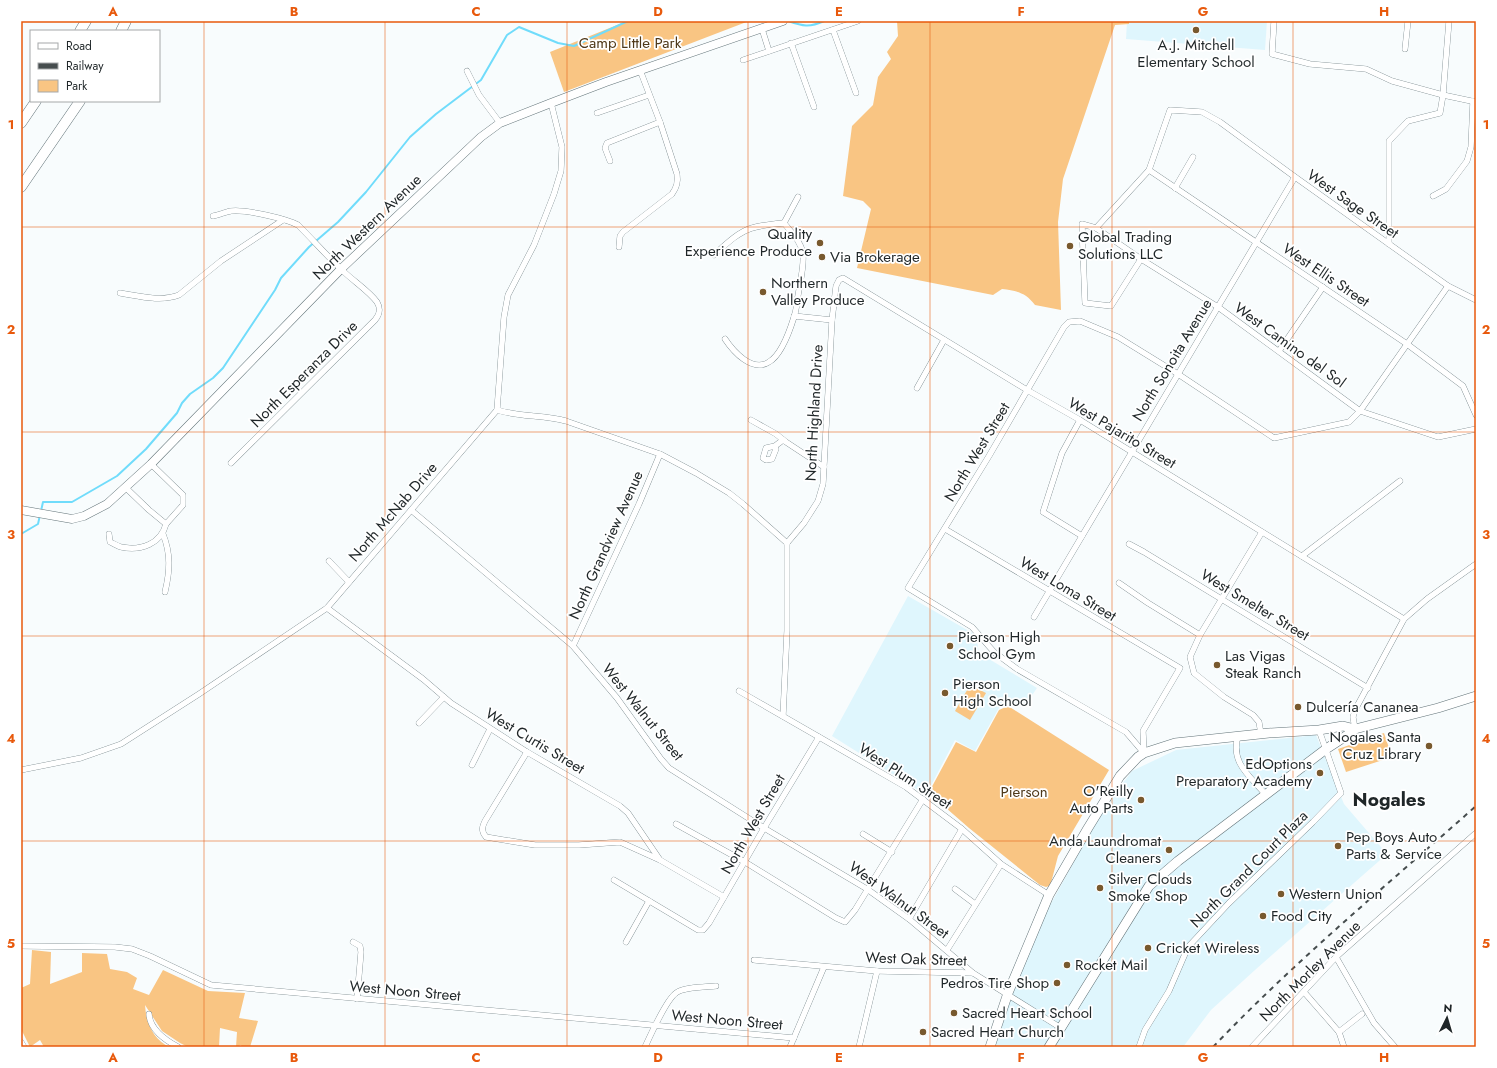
<svg xmlns="http://www.w3.org/2000/svg" width="1497" height="1068" font-family="Jost,sans-serif">
	<rect width="100%" height="100%" fill="#f8fcfd"/>
	<!-- built -->
	<g fill="#dff6fd">
		<path d="M1127 21H1267L1265 50 1126 39Z"/>
		<path d="M908 596 976 635 979 653 1037 688 1024 707 1005 697 975 751 955 740 926 795 832 736Z"/>
		<path d="M1316 735 1344 804 1387 854 1255 970 1211 1010 1183 1047H992L1016 978 1043 918 1102 811 1132 771 1176 750Z"/>
	</g>
	<!-- green -->
	<g fill="#f9c583">
		<path d="M627 21H749L564 92 550 52Z"/>
		<path d="M897 21H1129V24L1115 25 1063 179 1058 222 1061 310 1035 305C1026 293 1018 291 1002 289L993 295 857 268 871 209 863 201 843 196 852 126 873 105 878 77 891 59 887 52 898 36Z"/>
		<path d="M970 685 986 693 970 720 955 711Z"/>
		<path d="M1008 706 1109 770 1058 856 1051 883 1049 886 1046 887 1040 885 969 828 938 801 928 794 956 742 976 752 999 710Z"/>
		<path d="M1384 733 1392 757 1346 772 1338 749Z"/>
		<path d="M32 950 51 952 50 984 82 972V953L107 954 110 969 127 972 137 978 133 989 149 995 163 970 208 991 245 993 239 1018 258 1021 250 1047H242L241 1045 236 1047 237 1032 220 1028 219 1047H188L180 1043 162 1031 145 1005C146 1022 153 1040 170 1047H44L40 1040 30 1047 21 1029V988L30 984Z"/>
	</g>
	<g fill="none" stroke-linecap="round" stroke-linejoin="round">
		<!-- stream -->
		<g stroke="#70dcfb" stroke-width="2">
			<path d="M788 21C803 26 809 28 824 21"/>
			<path d="M41 511 43 502H72L117 476 146 449 177 413 182 403 190 394 213 378 223 368 275 290 281 278 309 247 338 222 366 192 410 137 436 114 481 80 507 35 519 27 558 43 574 46 628 21"/>
			<path d="M21 534 38 524 40 515"/>
		</g>
		<!-- street casing -->
		<g stroke="#637479" stroke-width="6">
			<g id="street">
				<path d="M1274 21 1272 54 1310 64 1366 69 1392 81 1443 95 1476 102"/>
				<path d="M762 29 769 51"/>
				<path d="M833 30 856 93"/>
				<path d="M791 43 814 107"/>
				<path d="M1405 49 1408 21"/>
				<path d="M743 60 858 21"/>
				<path d="M467 71 479 95 500 123"/>
				<path d="M597 113 649 95"/>
				<path d="M610 161 605 148 607 143 660 122"/>
				<path d="M1149 170 1407 344 1463 386 1476 415"/>
				<path d="M1175 188 1193 157"/>
				<path d="M1433 196 1446 189 1467 161 1471 147 1473 101"/>
				<path d="M213 216C219 215 225 212 231 211 245 209 287 219 298 225 313 240 327 256 342 270 352 280 369 291 377 302 381 309 380 314 375 320L231 463"/>
				<path d="M784 223 798 197"/>
				<path d="M1096 228 1149 170 1170 110 1202 112 1220 122 1295 177 1448 286 1476 300"/>
				<path d="M1389 244V141L1408 121 1440 113 1443 95 1449 21"/>
				<path d="M619 247 620 236 623 232 672 194C677 187 678 182 677 174L660 122 640 70"/>
				<path d="M714 255C725 245 738 232 752 228 762 225 773 224 784 223 791 232 801 241 803 254 804 265 801 278 799 290 797 299 797 309 794 317 790 330 781 355 769 362 752 373 733 351 725 339"/>
				<path d="M1141 259 1111 306 1085 303 1082 224 1096 228 1141 259 1218 307 1360 411 1438 437 1476 429"/>
				<path d="M120 293C139 296 161 302 179 295L221 261 283 220"/>
				<path d="M794 316 832 320"/>
				<path d="M1279 351 1323 287"/>
				<path d="M917 388 944 340"/>
				<path d="M497 410C520 417 543 415 566 421L660 454 696 473 729 493 743 504 787 543"/>
				<path d="M751 420 776 434 786 442 824 467"/>
				<path d="M1080 420 1062 453 1043 512 1082 536"/>
				<path d="M775 446 776 449 772 459 766 460 763 458 766 448 775 446 783 440"/>
				<path d="M125 487 149 510 166 524 183 505V495L151 464"/>
				<path d="M411 510 573 646 617 698 661 759 669 768 764 828 867 889 909 919 973 973"/>
				<path d="M945 529 1180 668 1143 731 1144 753"/>
				<path d="M109 534 110 542C113 543 117 546 121 547 141 551 161 544 166 524"/>
				<path d="M163 534C171 554 170 571 165 592"/>
				<path d="M1129 544 1144 552 1368 688"/>
				<path d="M1302 556 1400 481"/>
				<path d="M329 561 349 582"/>
				<path d="M1119 583 1148 603 1200 635"/>
				<path d="M327 608 423 679 451 703 527 752 620 806 628 813 660 860 724 897"/>
				<path d="M1034 617 1295 177"/>
				<path d="M573 646 639 504 660 454"/>
				<path d="M739 691 906 787 962 829 1001 864 1049 895"/>
				<path d="M783 716 787 631V543L804 523 818 501 823 484 832 320 836 286 839 280 843 278 1027 390 1080 420 1404 619"/>
				<path d="M419 723 444 697"/>
				<path d="M1355 729 1353 717 1355 710 1404 619 1427 599 1476 564"/>
				<path d="M1261 734 1259 722 1253 715 1224 697 1194 673 1190 657 1200 635 1262 532"/>
				<path d="M1238 736C1230 763 1250 776 1266 795"/>
				<path d="M527 752 485 821C482 827 481 831 486 837L535 845H579L620 842 660 860"/>
				<path d="M1144 753 1126 732 1017 669 994 652 972 627 908 588 989 456 1064 327 1069 322 1080 321 1118 337 1178 374 1274 438 1349 422 1360 411 1448 286"/>
				<path d="M472 765 490 729"/>
				<path d="M21 770 81 758 121 744 199 694 327 608 497 410 504 317 508 295 534 245 554 194 561 171 562 147 551 103"/>
				<path d="M676 824 745 862 836 918 845 922 855 910 923 799"/>
				<path d="M863 834 892 852"/>
				<path d="M614 880 698 930H703L709 923 764 828 819 737"/>
				<path d="M955 889 975 904"/>
				<path d="M909 919 962 829"/>
				<path d="M353 942 360 946 361 952 357 999"/>
				<path d="M626 942 649 901"/>
				<path d="M21 946 115 947 132 949 150 956 211 985 794 1038"/>
				<path d="M947 950 1001 864"/>
				<path d="M1336 957 1374 1023 1395 1047"/>
				<path d="M754 960 877 971 973 973 1061 1028"/>
				<path d="M1304 992 1339 1032 1344 1047"/>
				<path d="M149 1014C150 1030 165 1040 178 1047"/>
				<path d="M1339 1032 1362 1014"/>
				<path d="M21 1042 24 1047"/>
				<path d="M645 1047C650 1036 667 999 676 993 683 987 706 987 716 986"/>
				<path d="M790 1047 824 967"/>
				<path d="M859 1047 877 971"/>
				<path d="M1139 1047 1145 1030 1169 991 1188 947 1229 903 1313 822 1341 793 1319 730"/>
				<path d="M1252 1047 1336 957 1476 833"/>
			</g>
		</g>
		<!-- secondary casing -->
		<g stroke="#637479" stroke-width="9">
			<path id="secondary" d="M21 510 72 519 84 516 107 504 151 464 341 269 481 137 500 123 551 103 606 82 783 21"/>
		</g>
		<!-- primary casing -->
		<g stroke="#637479" stroke-width="10">
			<g id="primary">
				<path d="M990 1047 1008 993 1049 895 1088 828 1120 776 1138 757 1144 753 1175 743 1269 733 1319 730 1343 726 1355 729"/>
				<path d="M1049 1047 1149 886 1178 861 1326 749 1346 736 1355 729 1438 708 1476 696"/>
			</g>
		</g>
		<!-- highway casing -->
		<g stroke="#637479" stroke-width="11">
			<g id="highway">
				<path d="M80 31 86 21"/>
				<path d="M121 31 126 21"/>
				<path d="M21 123 36 101"/>
				<path d="M21 187 80 101"/>
			</g>
		</g>
		<!-- street -->
		<use href="#street" stroke="#fff" stroke-width="5.5"/>
		<!-- secondary -->
		<use href="#secondary" stroke="#fff" stroke-width="8"/>
		<!-- primary -->
		<use href="#primary" stroke="#fff" stroke-width="9"/>
		<!-- highway -->
		<use href="#highway" stroke="#fff" stroke-width="10"/>
		<!-- rail -->
		<path stroke="#464d4e" stroke-width="2" stroke-dasharray="5 5" stroke-linecap="butt" d="M1213 1047C1295 961 1387 885 1476 806"/>
	</g>
	<!-- grid -->
	<path fill="none" stroke="#e8590c" stroke-width="1" stroke-opacity="0.55" d="M204 21V1047M385 21V1047M567 21V1047M748 21V1047M930 21V1047M1112 21V1047M1293 21V1047M21 227H1476M21 432H1476M21 636H1476M21 841H1476"/>
	<!-- markers -->
	<g fill="#78592e" stroke="#fff" stroke-width="1.5">
		<circle cx="1196" cy="30" r="4"/>
		<circle cx="820" cy="243" r="4"/>
		<circle cx="1070" cy="246" r="4"/>
		<circle cx="822" cy="257" r="4"/>
		<circle cx="763" cy="292" r="4"/>
		<circle cx="950" cy="646" r="4"/>
		<circle cx="1217" cy="665" r="4"/>
		<circle cx="945" cy="693" r="4"/>
		<circle cx="1298" cy="707" r="4"/>
		<circle cx="1429" cy="746" r="4"/>
		<circle cx="1320" cy="773" r="4"/>
		<circle cx="1141" cy="800" r="4"/>
		<circle cx="1338" cy="846" r="4"/>
		<circle cx="1169" cy="850" r="4"/>
		<circle cx="1100" cy="888" r="4"/>
		<circle cx="1281" cy="894" r="4"/>
		<circle cx="1263" cy="916" r="4"/>
		<circle cx="1148" cy="948" r="4"/>
		<circle cx="1067" cy="965" r="4"/>
		<circle cx="1057" cy="983" r="4"/>
		<circle cx="954" cy="1013" r="4"/>
		<circle cx="923" cy="1032" r="4"/>
	</g>
	<g text-anchor="middle" dominant-baseline="central" stroke-width="3.5" stroke-linejoin="round" paint-order="stroke">
		<!-- park labels -->
		<g font-size="15" fill="#4e3819" stroke="#fff">
			<text x="630" y="43">Camp Little Park</text>
			<text x="1024" y="792">Pierson</text>
		</g>
		<!-- poi labels -->
		<g font-size="15" fill="#1f2628" stroke="#fff" text-anchor="start">
			<text x="1196" y="45" text-anchor="middle">A.J. Mitchell<tspan x="1196" dy="17">Elementary School</tspan></text>
			<text x="812" y="234" text-anchor="end">Quality<tspan x="812" dy="17">Experience Produce</tspan></text>
			<text x="1078" y="237">Global Trading<tspan x="1078" dy="17">Solutions LLC</tspan></text>
			<text x="830" y="257">Via Brokerage</text>
			<text x="771" y="283">Northern<tspan x="771" dy="17">Valley Produce</tspan></text>
			<text x="958" y="637">Pierson High<tspan x="958" dy="17">School Gym</tspan></text>
			<text x="1225" y="656">Las Vigas<tspan x="1225" dy="17">Steak Ranch</tspan></text>
			<text x="953" y="684">Pierson<tspan x="953" dy="17">High School</tspan></text>
			<text x="1306" y="707">Dulcería Cananea</text>
			<text x="1421" y="737" text-anchor="end">Nogales Santa<tspan x="1421" dy="17">Cruz Library</tspan></text>
			<text x="1312" y="764" text-anchor="end">EdOptions<tspan x="1312" dy="17">Preparatory Academy</tspan></text>
			<text x="1133" y="791" text-anchor="end">O'Reilly<tspan x="1133" dy="17">Auto Parts</tspan></text>
			<text x="1346" y="837">Pep Boys Auto<tspan x="1346" dy="17">Parts &amp; Service</tspan></text>
			<text x="1161" y="841" text-anchor="end">Anda Laundromat<tspan x="1161" dy="17">Cleaners</tspan></text>
			<text x="1108" y="879">Silver Clouds<tspan x="1108" dy="17">Smoke Shop</tspan></text>
			<text x="1289" y="894">Western Union</text>
			<text x="1271" y="916">Food City</text>
			<text x="1156" y="948">Cricket Wireless</text>
			<text x="1075" y="965">Rocket Mail</text>
			<text x="1049" y="983" text-anchor="end">Pedros Tire Shop</text>
			<text x="962" y="1013">Sacred Heart School</text>
			<text x="931" y="1032">Sacred Heart Church</text>
		</g>
		<!-- street labels -->
		<g font-size="15" fill="#1f2628" stroke="#fff">
			<text transform="translate(1353 204) rotate(35)">West Sage Street</text>
			<text transform="translate(367 227) rotate(-44)">North Western Avenue</text>
			<text transform="translate(1326 275) rotate(34)">West Ellis Street</text>
			<text transform="translate(1290 345) rotate(36)">West Camino del Sol</text>
			<text transform="translate(1172 360) rotate(-59)">North Sonoita Avenue</text>
			<text transform="translate(304 374) rotate(-45)">North Esperanza Drive</text>
			<text transform="translate(814 413) rotate(-87)">North Highland Drive</text>
			<text transform="translate(1122 433) rotate(31)">West Pajarito Street</text>
			<text transform="translate(977 452) rotate(-59)">North West Street</text>
			<text transform="translate(393 512) rotate(-49)">North McNab Drive</text>
			<text transform="translate(606 545) rotate(-66)">North Grandview Avenue</text>
			<text transform="translate(1068 589) rotate(31)">West Loma Street</text>
			<text transform="translate(1255 605) rotate(31)">West Smelter Street</text>
			<text transform="translate(643 712) rotate(51)">West Walnut Street</text>
			<text transform="translate(535 741) rotate(31)">West Curtis Street</text>
			<text transform="translate(905 776) rotate(33)">West Plum Street</text>
			<text transform="translate(753 824) rotate(-60)">North West Street</text>
			<text transform="translate(1249 869) rotate(-45)">North Grand Court Plaza</text>
			<text transform="translate(899 900) rotate(36)">West Walnut Street</text>
			<text transform="translate(916 959) rotate(2)">West Oak Street</text>
			<text transform="translate(1310 971) rotate(-45)">North Morley Avenue</text>
			<text transform="translate(405 991) rotate(5)">West Noon Street</text>
			<text transform="translate(727 1020) rotate(5)">West Noon Street</text>
		</g>
		<!-- district labels -->
		<g font-size="19" font-weight="bold" fill="#1f2628" stroke="#fff">
			<text x="1389" y="799">Nogales</text>
		</g>
	</g>
	<!-- border -->
	<rect width="1497" height="1068" fill="none" stroke="#ffffff" stroke-width="44"/>
	<!-- legend -->
	<rect x="30" y="30" width="130" height="72" fill="#ffffff" stroke="#a5a8a9"/>
	<rect x="38" y="43" width="20" height="6" fill="#ffffff" stroke="#a5a8a9"/>
	<text x="66" y="50" font-size="12" fill="#1f2628">Road</text>
	<rect x="38" y="63" width="20" height="6" fill="#464d4e" stroke="#a5a8a9"/>
	<text x="66" y="70" font-size="12" fill="#1f2628">Railway</text>
	<rect x="38" y="80" width="20" height="12" fill="#f9c583" stroke="#a5a8a9"/>
	<text x="66" y="90" font-size="12" fill="#1f2628">Park</text>
	<!-- north arrow -->
	<g transform="translate(1447 1018) rotate(5)" stroke="#ffffff" stroke-width="3" paint-order="stroke">
	<path d="M0-3L7 15L0 10L-7 15Z" fill="#1f2628"/>
	<text y="-6" font-size="11" font-weight="bold" text-anchor="middle" fill="#1f2628">N</text>
	</g>
	<rect x="22" y="22" width="1453" height="1024" fill="none" stroke="#e8590c" stroke-width="1.5"/>
	<g font-size="13" text-anchor="middle" font-weight="bold" fill="#e8590c">
		<text x="113" y="16">A</text>
		<text x="294" y="16">B</text>
		<text x="476" y="16">C</text>
		<text x="658" y="16">D</text>
		<text x="839" y="16">E</text>
		<text x="1021" y="16">F</text>
		<text x="1203" y="16">G</text>
		<text x="1384" y="16">H</text>
		<text x="11" y="129">1</text>
		<text x="1486" y="129">1</text>
		<text x="11" y="334">2</text>
		<text x="1486" y="334">2</text>
		<text x="11" y="539">3</text>
		<text x="1486" y="539">3</text>
		<text x="11" y="743">4</text>
		<text x="1486" y="743">4</text>
		<text x="11" y="948">5</text>
		<text x="1486" y="948">5</text>
		<text x="113" y="1062">A</text>
		<text x="294" y="1062">B</text>
		<text x="476" y="1062">C</text>
		<text x="658" y="1062">D</text>
		<text x="839" y="1062">E</text>
		<text x="1021" y="1062">F</text>
		<text x="1203" y="1062">G</text>
		<text x="1384" y="1062">H</text>
	</g>
</svg>
